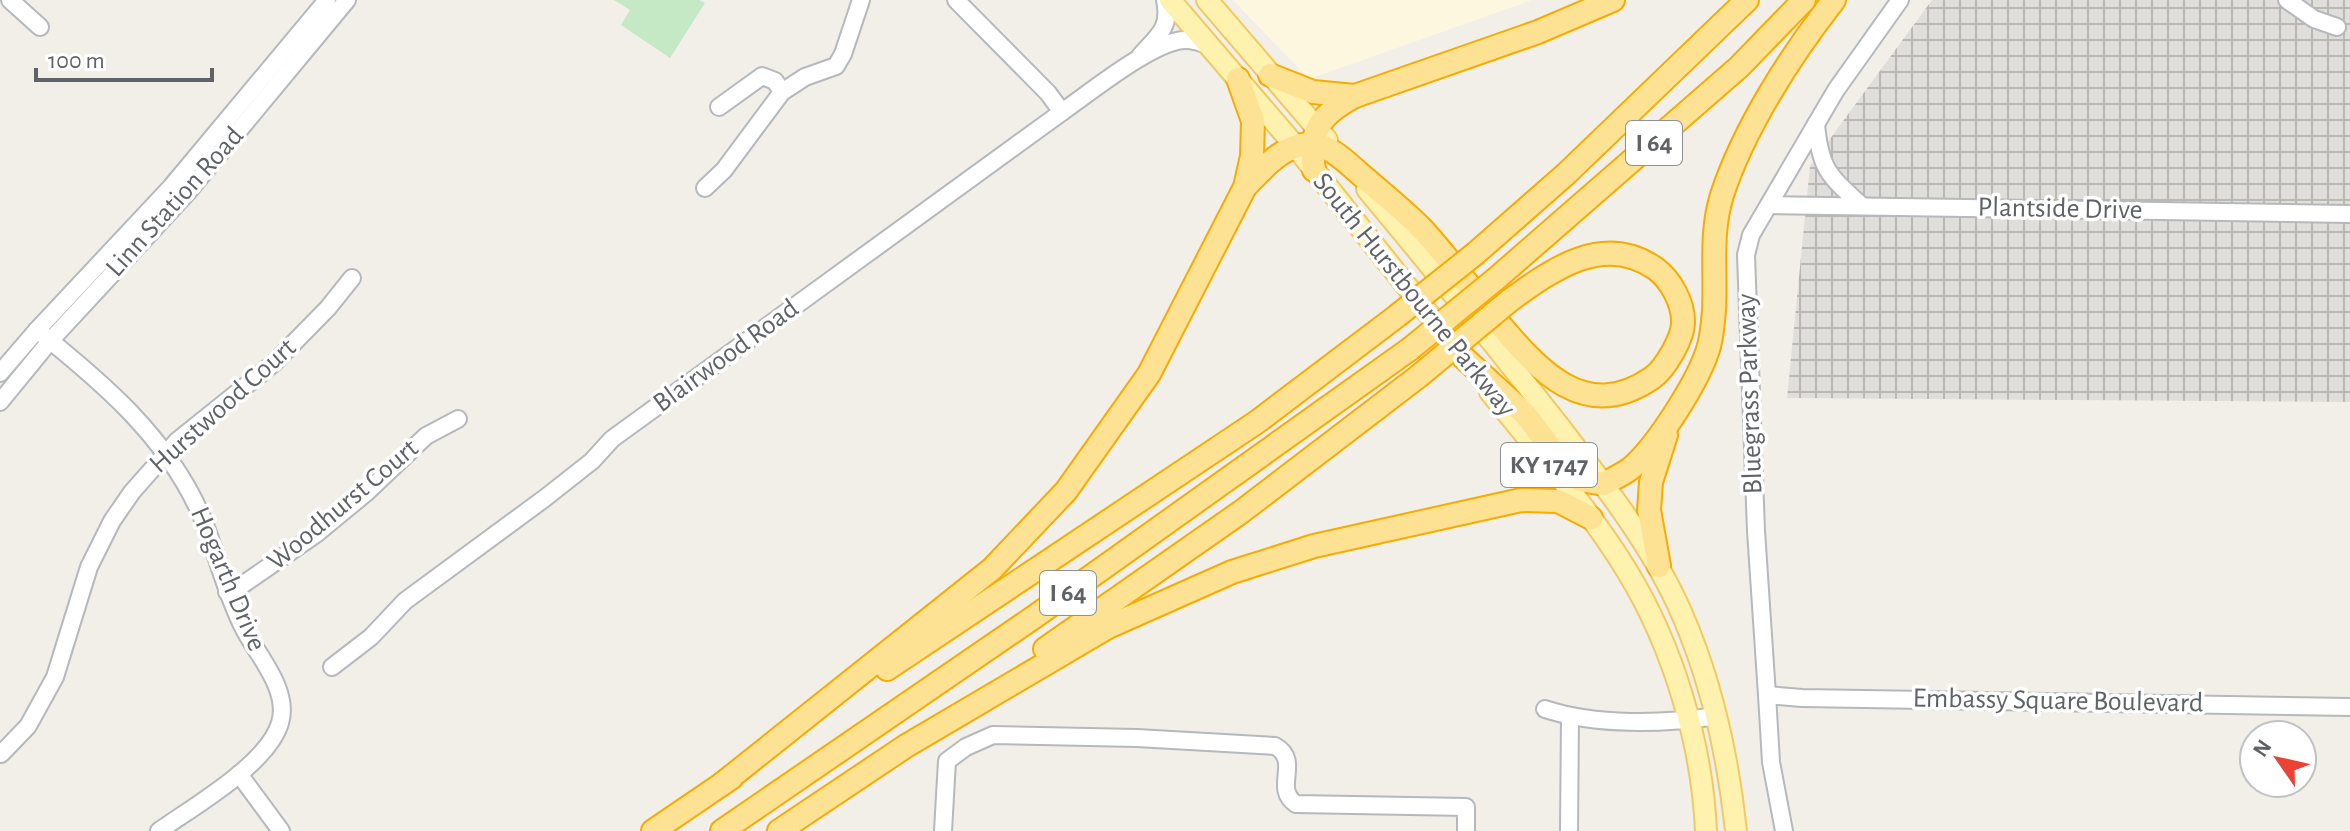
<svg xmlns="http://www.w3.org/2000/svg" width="2350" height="831" font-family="'Alegreya Sans',sans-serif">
	<defs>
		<pattern id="industrial-grid" width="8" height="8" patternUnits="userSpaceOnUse" patternTransform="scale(2)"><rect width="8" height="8" fill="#e0deda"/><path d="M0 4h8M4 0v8" fill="none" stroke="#b9b8b5"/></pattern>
	</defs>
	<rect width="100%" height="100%" fill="#f1efe8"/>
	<!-- commercial -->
	<path fill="#fef7e0" d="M1233 0H1532L1309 79Z"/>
	<!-- industrial -->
	<path fill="url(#industrial-grid)" d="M1932 0H2350V402L1787 398 1810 166Z"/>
	<!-- green -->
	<path fill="#c5e8c5" d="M614 0H699L705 3 670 58 621 25 630 10Z"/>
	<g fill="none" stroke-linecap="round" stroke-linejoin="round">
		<!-- minor casing -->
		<g stroke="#b5b8bc" stroke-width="20">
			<g id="minor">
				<path d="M10 0 40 27"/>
				<path d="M956 0 1048 93 1062 112"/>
				<path d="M2287 0 2314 19 2337 27"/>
				<path d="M1140 56C1158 35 1171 29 1165 0"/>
				<path d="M719 107 762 76 775 81 782 92"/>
				<path d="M1816 124C1820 169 1829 176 1861 205"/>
				<path d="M705 188 724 170 782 92 805 77 836 66 843 54 861 0"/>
				<path d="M1769 205 2350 214"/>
				<path d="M37 330C102 382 167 437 201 515 217 552 225 593 244 629 258 656 290 690 280 723 268 764 194 806 159 831"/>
				<path d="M0 373 37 330 171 187 327 0"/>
				<path d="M0 402 50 341 187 193 347 0"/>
				<path d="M227 592 245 583 316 534 367 492 426 436 458 419"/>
				<path d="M332 667 371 637 405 601 545 498 592 461 612 439 1062 112C1092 91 1144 49 1177 41 1188 38 1198 42 1208 45"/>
				<path d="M1767 695 1802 698 2350 707"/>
				<path d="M1545 709C1596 726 1664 724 1717 716"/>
				<path d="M1 754 28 726 55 677 89 567 112 521 132 492 177 441 274 363 328 308 352 278"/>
				<path d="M239 774 281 831"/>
				<path d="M943 831 947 761 966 747 993 735 1137 738 1275 746C1302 761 1272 788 1296 804L1466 807V831"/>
				<path d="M1569 831 1570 717"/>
				<path d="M1784 831 1771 762 1767 695 1756 531 1746 255 1751 235 1836 90 1900 0"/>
			</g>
		</g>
		<!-- major casing -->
		<g stroke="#f2c960" stroke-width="24">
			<g id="major">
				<path d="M1170 0 1296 147 1463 357"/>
				<path d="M1207 0 1327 140"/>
				<path d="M1367 189C1432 267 1496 346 1559 426 1604 485 1652 545 1682 614 1712 683 1728 756 1736 831"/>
				<path d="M1490 392C1537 450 1588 507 1627 571 1673 646 1702 743 1706 831"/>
			</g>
		</g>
		<!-- highway casing -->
		<g stroke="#f9ab00" stroke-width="26">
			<g id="highway">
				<path d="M1270 75 1313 92 1355 96"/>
				<path d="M1314 170C1308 130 1321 114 1355 96L1538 32 1613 0"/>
				<path d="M1246 186C1264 168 1282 145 1310 144 1331 144 1351 167 1366 179 1385 196 1407 213 1424 231 1450 260 1473 291 1497 321 1538 370 1585 424 1652 378 1665 369 1684 337 1683 321 1683 303 1671 280 1656 269 1604 232 1553 269 1509 301"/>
				<path d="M1476 253 1566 174 1747 0"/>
				<path d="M1497 278 1739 67 1804 0"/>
				<path d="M1464 358 1525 414 1567 469 1580 480 1604 484C1612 479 1622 475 1630 469 1656 448 1700 379 1709 346 1712 335 1713 322 1714 310 1716 271 1710 233 1722 195 1744 128 1791 55 1834 0"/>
				<path d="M1659 566 1649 510 1651 482 1666 435"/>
				<path d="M1045 649 1241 512 1419 376"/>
				<path d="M887 669 1257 422 1397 316"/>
				<path d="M722 784 992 569 1066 491 1149 374 1245 187 1252 156 1253 121 1238 79"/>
				<path d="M653 831 731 778"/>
				<path d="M722 831 1037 615 1410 349"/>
				<path d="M779 831 906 746 1108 627 1232 572 1314 546 1521 500 1558 501 1591 518"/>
			</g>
		</g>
		<!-- minor -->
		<use href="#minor" stroke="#fff" stroke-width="16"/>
		<!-- major -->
		<use href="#major" stroke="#fff2af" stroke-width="20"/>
		<!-- highway -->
		<use href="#highway" stroke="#fde293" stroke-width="22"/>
		<!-- highway-bridge casing -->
		<g stroke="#f9ab00" stroke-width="26" stroke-linecap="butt">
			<g id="highway-bridge">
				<path d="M1397 316 1476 253"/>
				<path d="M1410 349 1497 278"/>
				<path d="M1419 376 1509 301"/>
			</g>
		</g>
		<!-- highway-bridge -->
		<use href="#highway-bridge" stroke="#fde293" stroke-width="22"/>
	</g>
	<g text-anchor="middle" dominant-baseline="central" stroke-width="7" stroke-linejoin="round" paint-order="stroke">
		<!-- shield labels -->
		<g fill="#fff" stroke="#8f9295" stroke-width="2">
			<rect x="1626" y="121" width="56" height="44" rx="6"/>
			<rect x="1501" y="443" width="96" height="44" rx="6"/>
			<rect x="1040" y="571" width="56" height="44" rx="6"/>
		</g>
		<g font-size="26" font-weight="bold" fill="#5f6368">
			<text x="1654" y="143">I 64</text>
			<text x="1549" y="465">KY 1747</text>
			<text x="1068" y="593">I 64</text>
		</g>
		<!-- street labels -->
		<g font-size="28" fill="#5f6368" stroke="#fff">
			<text transform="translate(175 202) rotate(-48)">Linn Station Road</text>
			<text transform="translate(2060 209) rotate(1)">Plantside Drive</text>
			<text transform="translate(1414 295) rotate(51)">South Hurstbourne Parkway</text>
			<text transform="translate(726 356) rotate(-36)">Blairwood Road</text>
			<text transform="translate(1750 394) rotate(-92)">Bluegrass Parkway</text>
			<text transform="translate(223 406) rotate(-42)">Hurstwood Court</text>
			<text transform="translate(343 505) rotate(-40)">Woodhurst Court</text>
			<text transform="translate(228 579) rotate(67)">Hogarth Drive</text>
			<text transform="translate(2058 701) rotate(1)">Embassy Square Boulevard</text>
		</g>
	</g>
	<!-- north arrow -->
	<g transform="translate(2278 759) rotate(304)"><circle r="38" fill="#ffffff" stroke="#bfc1c3" stroke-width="2"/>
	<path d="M0-6L14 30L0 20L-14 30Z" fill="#ea4335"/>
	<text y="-12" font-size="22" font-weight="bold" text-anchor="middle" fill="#5f6368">N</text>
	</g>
	<!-- scale -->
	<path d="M36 68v12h176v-12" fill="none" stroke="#5f6368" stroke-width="4"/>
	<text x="48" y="68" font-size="24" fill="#5f6368" stroke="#ffffff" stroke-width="6" paint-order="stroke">100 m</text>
</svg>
